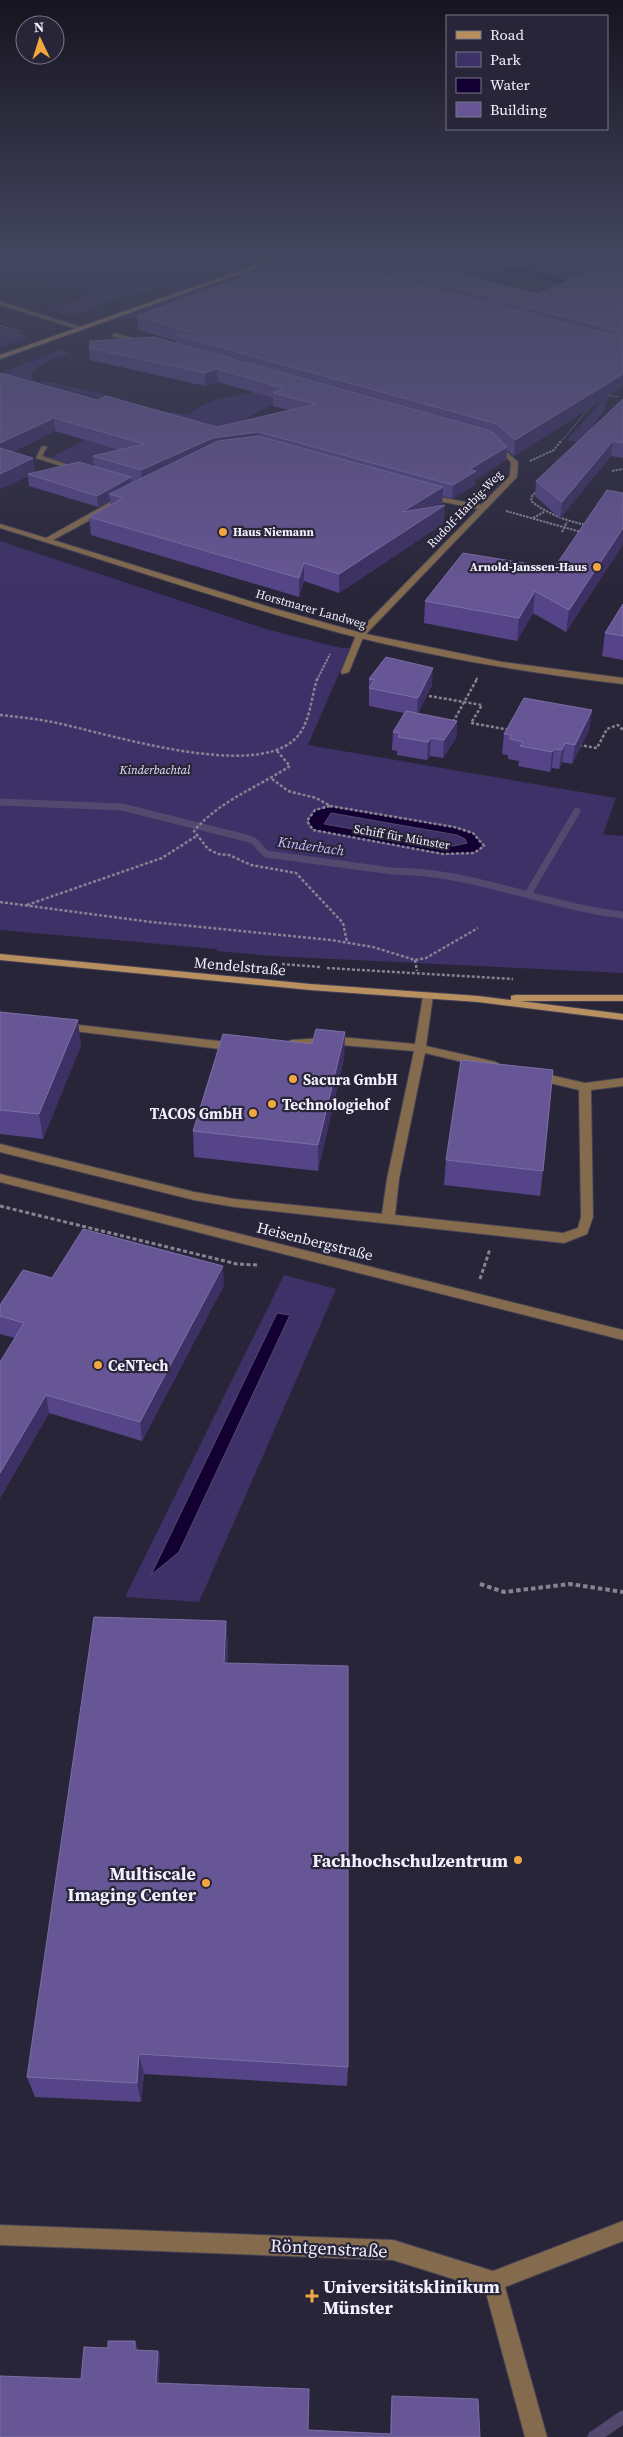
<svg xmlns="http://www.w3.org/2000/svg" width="623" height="2437" font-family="'Source Serif 4',serif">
	<rect width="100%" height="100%" fill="#292539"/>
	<!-- green -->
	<g fill="#3e3167">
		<path d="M0 253H253L131 297 125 295 74 315 52 310 98 292 0 267Z"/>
		<path d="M225 267 233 268 188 284 153 293Z"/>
		<path d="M247 271 250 272 234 281 130 319 120 317Z"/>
		<path d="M0 327 24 334 27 336 22 341 0 346Z"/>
		<path d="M60 350 71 353C56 358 39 362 30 375L36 381 7 375 6 371Z"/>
		<path d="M46 381 112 396 114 399 109 401 41 383Z"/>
		<path d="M258 392 289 395 223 432 165 413 173 412 189 415C206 399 235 395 258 392Z"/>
		<path d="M606 396H610L605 404 606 409 594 424 584 443 567 440Z"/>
		<path d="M139 412 184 425 96 473 48 459Z"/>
		<path d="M0 541 269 630 341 648H350L308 745 616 798 603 834 623 836V973L271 956 217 951V949L0 930Z"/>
		<path d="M284 1275 336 1289 199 1602 125 1597Z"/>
	</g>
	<!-- water -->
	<g fill="#120032" stroke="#55486f" fill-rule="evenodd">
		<path d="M430 253H460L623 292V301Z"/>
		<path d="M330 806 454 827 473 833 484 846 474 853 443 854 313 830 307 821 315 810ZM331 813 457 835 465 839 467 843 453 846 443 845 324 824Z"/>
		<path d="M277 1313 290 1315 179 1552 151 1575Z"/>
	</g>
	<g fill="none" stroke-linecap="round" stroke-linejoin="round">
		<!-- stream-far1 -->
		<g stroke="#55486f" stroke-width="7">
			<path d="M0 802 122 807 246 838 254 841 266 854 392 871C472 871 545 906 623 915"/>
			<path d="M528 894 577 811"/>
		</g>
		<!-- stream -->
		<path stroke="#55486f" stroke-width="13" d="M594 2437 623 2417"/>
		<!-- lane casing -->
		<g stroke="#454155" stroke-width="2">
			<g id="lane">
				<path d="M357 633 364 635 349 672 342 674 341 672Z"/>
				<path d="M428 993 433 996 426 1046 496 1062 502 1066 496 1070 425 1053 399 1179 395 1215 563 1233 578 1228 581 1217 579 1090 533 1079 531 1076 537 1072 585 1083 623 1078V1086L591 1090 593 1217 587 1234 564 1243 235 1207 194 1200 0 1152V1144L194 1192 235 1199 382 1214 387 1179 414 1051 340 1045 291 1048 285 1044 291 1040 340 1037 415 1044 423 996Z"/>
				<path d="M62 1023 236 1043 242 1047 236 1051 58 1029 56 1027Z"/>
				<path d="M623 2221V2241L505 2287 547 2437H525L485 2289 393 2260 0 2245V2225L393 2240 493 2271Z"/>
			</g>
		</g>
		<!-- street casing -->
		<g stroke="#454155" stroke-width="2">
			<g id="street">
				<path d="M273 255 300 264 301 265 298 267 271 258Z"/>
				<path d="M0 301 81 327 82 328 77 329 0 305Z"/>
				<path d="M114 333 147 342 148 343 145 345 112 336Z"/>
				<path d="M493 440 518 462 517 477 366 634 502 662 623 678V684C528 673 433 657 340 633 226 602 114 563 0 528V524L46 538 121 496H127V500L53 540 269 607 358 632 478 509 424 498V494L481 505 510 476 511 462 491 443 490 442Z"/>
				<path d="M42 446 47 447 42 456 83 470 80 472 36 458Z"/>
				<path d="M0 1174 623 1330V1340L0 1182Z"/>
			</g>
		</g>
		<!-- secondary casing -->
		<g stroke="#454155" stroke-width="2">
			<g id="secondary">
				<path d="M273 255 275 258 251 270 0 359V355L247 268Z"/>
				<path d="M0 954 310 984 478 996 511 1000V996L515 995H623V1001H520L623 1014V1020L478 1002 310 990 0 960Z"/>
			</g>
		</g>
		<!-- path-far4 -->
		<g stroke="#868394" stroke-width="1" stroke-dasharray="2 1" stroke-linecap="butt">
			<path d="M0 326 21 331"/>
			<path d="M606 395 619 397"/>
			<path d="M560 443 591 406"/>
		</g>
		<!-- path-far3 -->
		<g stroke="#868394" stroke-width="2" stroke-dasharray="2.5 1" stroke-linecap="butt">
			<path d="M530 461 554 450 561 441"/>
			<path d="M612 471 623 469"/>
			<path d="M538 490 532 496 531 501C548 514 566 521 587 525"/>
			<path d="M506 511 581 532"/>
			<path d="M533 518 544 512"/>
			<path d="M562 532 567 522"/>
			<path d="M317 680 330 654"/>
			<path d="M476 680 478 677"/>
		</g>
		<!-- path-far2 -->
		<g stroke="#868394" stroke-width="2.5" stroke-dasharray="3 2" stroke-linecap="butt">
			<path d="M429 696 482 705 471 723 510 730"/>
			<path d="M0 715C19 717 38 719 57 723 109 734 253 780 295 739 310 725 311 698 317 679"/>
			<path d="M453 722 477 679"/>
			<path d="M579 745 597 748 607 729 618 725 623 730"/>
			<path d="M277 751 290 766C258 787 219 801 194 831L208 849 218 854 229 855 251 865 296 873 343 923 347 942"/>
			<path d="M272 779 288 791 316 798 329 805"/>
			<path d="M330 806 454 827 473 833 484 846 474 853 443 854 313 830 307 821 315 810Z"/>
			<path d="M0 902 151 922 331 940 373 947 415 960 426 958 478 928"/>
			<path d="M27 905 162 858 198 835"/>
			<path d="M415 960 417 971"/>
			<path d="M282 964 320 967"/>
			<path d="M327 968 513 979"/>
		</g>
		<!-- path-far1 -->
		<g stroke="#868394" stroke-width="3" stroke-dasharray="4 2.5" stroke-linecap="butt">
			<path d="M0 1206 237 1264 258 1265"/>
			<path d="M480 1279 490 1249"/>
		</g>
		<!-- path -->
		<path stroke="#868394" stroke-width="4" stroke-dasharray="4.5 3" stroke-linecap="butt" d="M480 1584 504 1592 570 1584 623 1592"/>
		<!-- lane -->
		<use href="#lane" fill="#846b4d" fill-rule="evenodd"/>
		<!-- street -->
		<use href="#street" fill="#846b4d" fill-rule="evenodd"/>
		<!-- secondary -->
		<use href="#secondary" fill="#b89060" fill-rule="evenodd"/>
	</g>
	<!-- wall -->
	<g fill="#564489" fill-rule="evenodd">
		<path d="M309 253H543L479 280 538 294 611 262 576 253H623V387L514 456 507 450 506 460 475 480V485L452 499 443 496 442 505 440 506 444 523 339 593 304 581 299 597 91 535 89 517 110 505V501L98 507 29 486 28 476 0 489V374L98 400 217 427 289 410 273 406V398L218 382 205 386 90 360 89 348 176 344V341L138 330 137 316 309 257ZM55 431 119 450 93 456 94 466 33 473 35 472 12 452Z"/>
		<path d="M623 399V458L611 456 560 518 535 496 536 481Z"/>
		<path d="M623 493V544L566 632 533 613 517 641 424 623 425 601 554 568Z"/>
		<path d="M623 604V660L602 656 605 633Z"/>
		<path d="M369 679 432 685 418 713 457 721 456 738 443 758 430 756 427 760 397 755V751L392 750 393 732 404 713 369 706Z"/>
		<path d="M592 710 589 730 572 764 562 762 559 769 552 768 550 772 518 766 519 761 508 759V755L502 754 504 734Z"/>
		<path d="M0 1012 81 1045 43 1139 0 1134Z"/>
		<path d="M345 1032 344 1058 318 1171 194 1157 193 1131 312 1044Z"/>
		<path d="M446 1160 543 1171 540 1196 444 1185Z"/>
		<path d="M52 1278 224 1285 142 1441 49 1413 0 1498V1362L15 1338 0 1334V1305Z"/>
		<path d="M226 1621 228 1648 227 1663 348 2067 347 2086 144 2074 141 2102 35 2097 27 2077Z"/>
		<path d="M108 2348H138V2350L158 2351 160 2357 158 2383 308 2430 390 2434 391 2401 392 2396 480 2437H0L81 2379Z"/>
	</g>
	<!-- shaded-wall -->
	<g fill="#3d3064">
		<path d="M512 253H543L458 288 459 275Z"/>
		<path d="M217 369 218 382 205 386V373Z"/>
		<path d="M623 374V387L514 456 515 440Z"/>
		<path d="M54 418 55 431 0 457V443Z"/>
		<path d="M259 432 260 445 142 484 141 470 213 438Z"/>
		<path d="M613 441 611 456 560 518 562 502Z"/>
		<path d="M507 447 506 460 475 480V485L452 499 453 485 470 469Z"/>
		<path d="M33 458 35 472 29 475 28 474V476L0 489V474Z"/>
		<path d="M131 477 132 489 109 494 110 501 98 507 97 496Z"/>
		<path d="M443 487 442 505 402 530V512Z"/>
		<path d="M445 505 444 523 339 593V574Z"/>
		<path d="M623 528V544L566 632 569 610Z"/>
		<path d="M304 563V581L299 597V578Z"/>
		<path d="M535 591 533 613 517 641 519 618Z"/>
		<path d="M433 668 432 685 417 715 418 698Z"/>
		<path d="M592 710 589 730 572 764 575 745Z"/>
		<path d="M457 721 456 738 443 758 444 740Z"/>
		<path d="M431 738 430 756 427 760 428 742Z"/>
		<path d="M565 743 562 762 559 769 562 750Z"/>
		<path d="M554 749 552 768 550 772 552 752Z"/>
		<path d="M78 1020 81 1045 43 1139 39 1114Z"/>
		<path d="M345 1032 344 1058 318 1171V1145Z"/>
		<path d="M223 1266 224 1285 142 1441 140 1422Z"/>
		<path d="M46 1395 49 1413 0 1498V1473Z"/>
		<path d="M226 1621 228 1648 226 1688 224 1663Z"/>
		<path d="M139 2054 144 2074 141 2102 137 2083Z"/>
		<path d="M135 2341 138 2348 137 2356 135 2350Z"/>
		<path d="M158 2351 160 2357 158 2389 156 2383Z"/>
	</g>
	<!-- building -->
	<g fill="#675695" stroke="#7c6ea6">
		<path d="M319 253H512L459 275 538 294 623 257V374L515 440 497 424 176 335 197 334 137 316 300 255 613 335 619 333V331Z"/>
		<path d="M154 337 491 431 507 447 470 469 476 471 453 485 259 432 213 438 141 470 93 456 144 444 54 418 0 443V374L1 373 98 400 106 396 217 427 316 404 273 393 283 388 217 369 205 373 89 348 90 341Z"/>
		<path d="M623 399V443L613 441 562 502 536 481Z"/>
		<path d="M258 436 443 487 402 512 445 505 339 574 304 563 299 578 89 517 123 498 109 494 218 441Z"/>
		<path d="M0 448 33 458 0 474Z"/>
		<path d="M79 462 131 477 97 496 28 474Z"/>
		<path d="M607 490 623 493V528L569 610 535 591 519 618 425 601 463 553 554 568Z"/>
		<path d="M623 604V636L605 633Z"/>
		<path d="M386 657 433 668 418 698 369 688 375 680 369 679Z"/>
		<path d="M524 698 592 710 575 745 565 743 562 750 554 749 552 752 520 746 523 742 510 739 511 735 504 734Z"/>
		<path d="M406 711 457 721 444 740 431 738 428 742 398 737 400 733 393 732Z"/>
		<path d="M0 1012 78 1020 39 1114 0 1110Z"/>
		<path d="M316 1029 345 1032 318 1145 193 1131 223 1034 312 1044Z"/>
		<path d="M461 1060 553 1070 543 1171 446 1160Z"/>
		<path d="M83 1229 223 1266 140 1422 46 1395 0 1473V1362L24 1323 0 1316V1305L23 1270 52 1278Z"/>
		<path d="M94 1617 226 1621 224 1663 348 1666V2067L139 2054 137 2083 27 2077Z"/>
		<path d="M108 2341H135V2350L158 2351 156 2383 309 2389 308 2430 391 2434 392 2396 478 2399 480 2437H0V2376L81 2379 84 2347 108 2348Z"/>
	</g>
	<!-- sky -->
	<linearGradient id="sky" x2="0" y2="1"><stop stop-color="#17141f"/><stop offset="0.43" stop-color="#43465f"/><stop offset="1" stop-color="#43465f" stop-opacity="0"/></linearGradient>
	<rect width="623" height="595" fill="url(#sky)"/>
	<!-- markers -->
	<g fill="#f1a640" stroke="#292539" stroke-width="2">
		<circle cx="223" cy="532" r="5"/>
		<circle cx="597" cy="567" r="5"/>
		<circle cx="293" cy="1079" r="5"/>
		<circle cx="272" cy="1104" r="5"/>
		<circle cx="253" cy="1113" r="5"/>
		<circle cx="98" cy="1365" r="5"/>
		<circle cx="518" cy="1860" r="5"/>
		<circle cx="206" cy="1883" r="5"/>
		<path d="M309.5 2288.5h5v5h5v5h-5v5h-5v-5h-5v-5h5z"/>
	</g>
	<g text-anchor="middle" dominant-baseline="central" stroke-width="4.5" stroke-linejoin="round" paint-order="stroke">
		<!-- far-street labels -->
		<g font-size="12" fill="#f2f0fe" stroke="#292539">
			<text transform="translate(465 509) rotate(-46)">Rudolf-Harbig-Weg</text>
			<text transform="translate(311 609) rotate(16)">Horstmarer Landweg</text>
			<text transform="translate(402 837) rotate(10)">Schiff für Münster</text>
		</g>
		<!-- far-poi labels -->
		<g font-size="12" font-weight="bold" fill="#f2f0fe" stroke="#292539" text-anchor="start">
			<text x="233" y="532">Haus Niemann</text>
			<text x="587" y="567" text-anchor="end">Arnold-Janssen-Haus</text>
		</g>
		<!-- far-park labels -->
		<g font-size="12" font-style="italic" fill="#e4e1f7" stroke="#292539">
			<text x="155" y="770">Kinderbachtal</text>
		</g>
		<!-- far-water labels -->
		<g font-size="14" font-style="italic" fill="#c8bdfd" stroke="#292539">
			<text transform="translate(311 846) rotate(8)">Kinderbach</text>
		</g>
		<!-- street labels -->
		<g font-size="15" fill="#f2f0fe" stroke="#292539">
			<text transform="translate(240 966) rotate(5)">Mendelstraße</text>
			<text transform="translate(315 1241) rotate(14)">Heisenbergstraße</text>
		</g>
		<!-- poi labels -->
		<g font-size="15" font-weight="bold" fill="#f2f0fe" stroke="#292539" text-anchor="start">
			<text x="303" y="1079">Sacura GmbH</text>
			<text x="282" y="1104">Technologiehof</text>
			<text x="243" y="1113" text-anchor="end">TACOS GmbH</text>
			<text x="108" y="1365">CeNTech</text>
		</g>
		<!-- near-poi labels -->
		<g font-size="18" font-weight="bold" fill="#f2f0fe" stroke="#292539" text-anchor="end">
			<text x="508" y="1860">Fachhochschulzentrum</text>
			<text x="196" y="1873">Multiscale<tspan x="196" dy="21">Imaging Center</tspan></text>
			<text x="323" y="2286" text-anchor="start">Universitätsklinikum<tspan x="323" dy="21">Münster</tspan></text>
		</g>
		<!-- near-street labels -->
		<g font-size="18" fill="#f2f0fe" stroke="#292539">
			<text transform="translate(329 2248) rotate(3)">Röntgenstraße</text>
		</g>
	</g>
	<!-- legend -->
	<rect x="446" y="15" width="162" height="115" fill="#292539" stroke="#797688"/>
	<rect x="456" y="31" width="25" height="8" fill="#b89060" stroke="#797688"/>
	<text x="490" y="40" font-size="15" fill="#f2f0fe">Road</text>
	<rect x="456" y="52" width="25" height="15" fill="#3e3167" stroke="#797688"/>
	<text x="490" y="65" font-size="15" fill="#f2f0fe">Park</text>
	<rect x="456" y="78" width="25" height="15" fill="#120032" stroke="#797688"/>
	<text x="490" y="90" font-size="15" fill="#f2f0fe">Water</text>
	<rect x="456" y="102" width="25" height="15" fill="#675695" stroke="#797688"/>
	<text x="490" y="115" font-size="15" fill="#f2f0fe">Building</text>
	<!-- north arrow -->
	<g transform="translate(40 40) rotate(356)"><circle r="24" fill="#292539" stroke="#797688"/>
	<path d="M0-4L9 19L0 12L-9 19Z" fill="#f1a640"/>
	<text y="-8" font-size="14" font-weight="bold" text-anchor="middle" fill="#f2f0fe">N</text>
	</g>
</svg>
